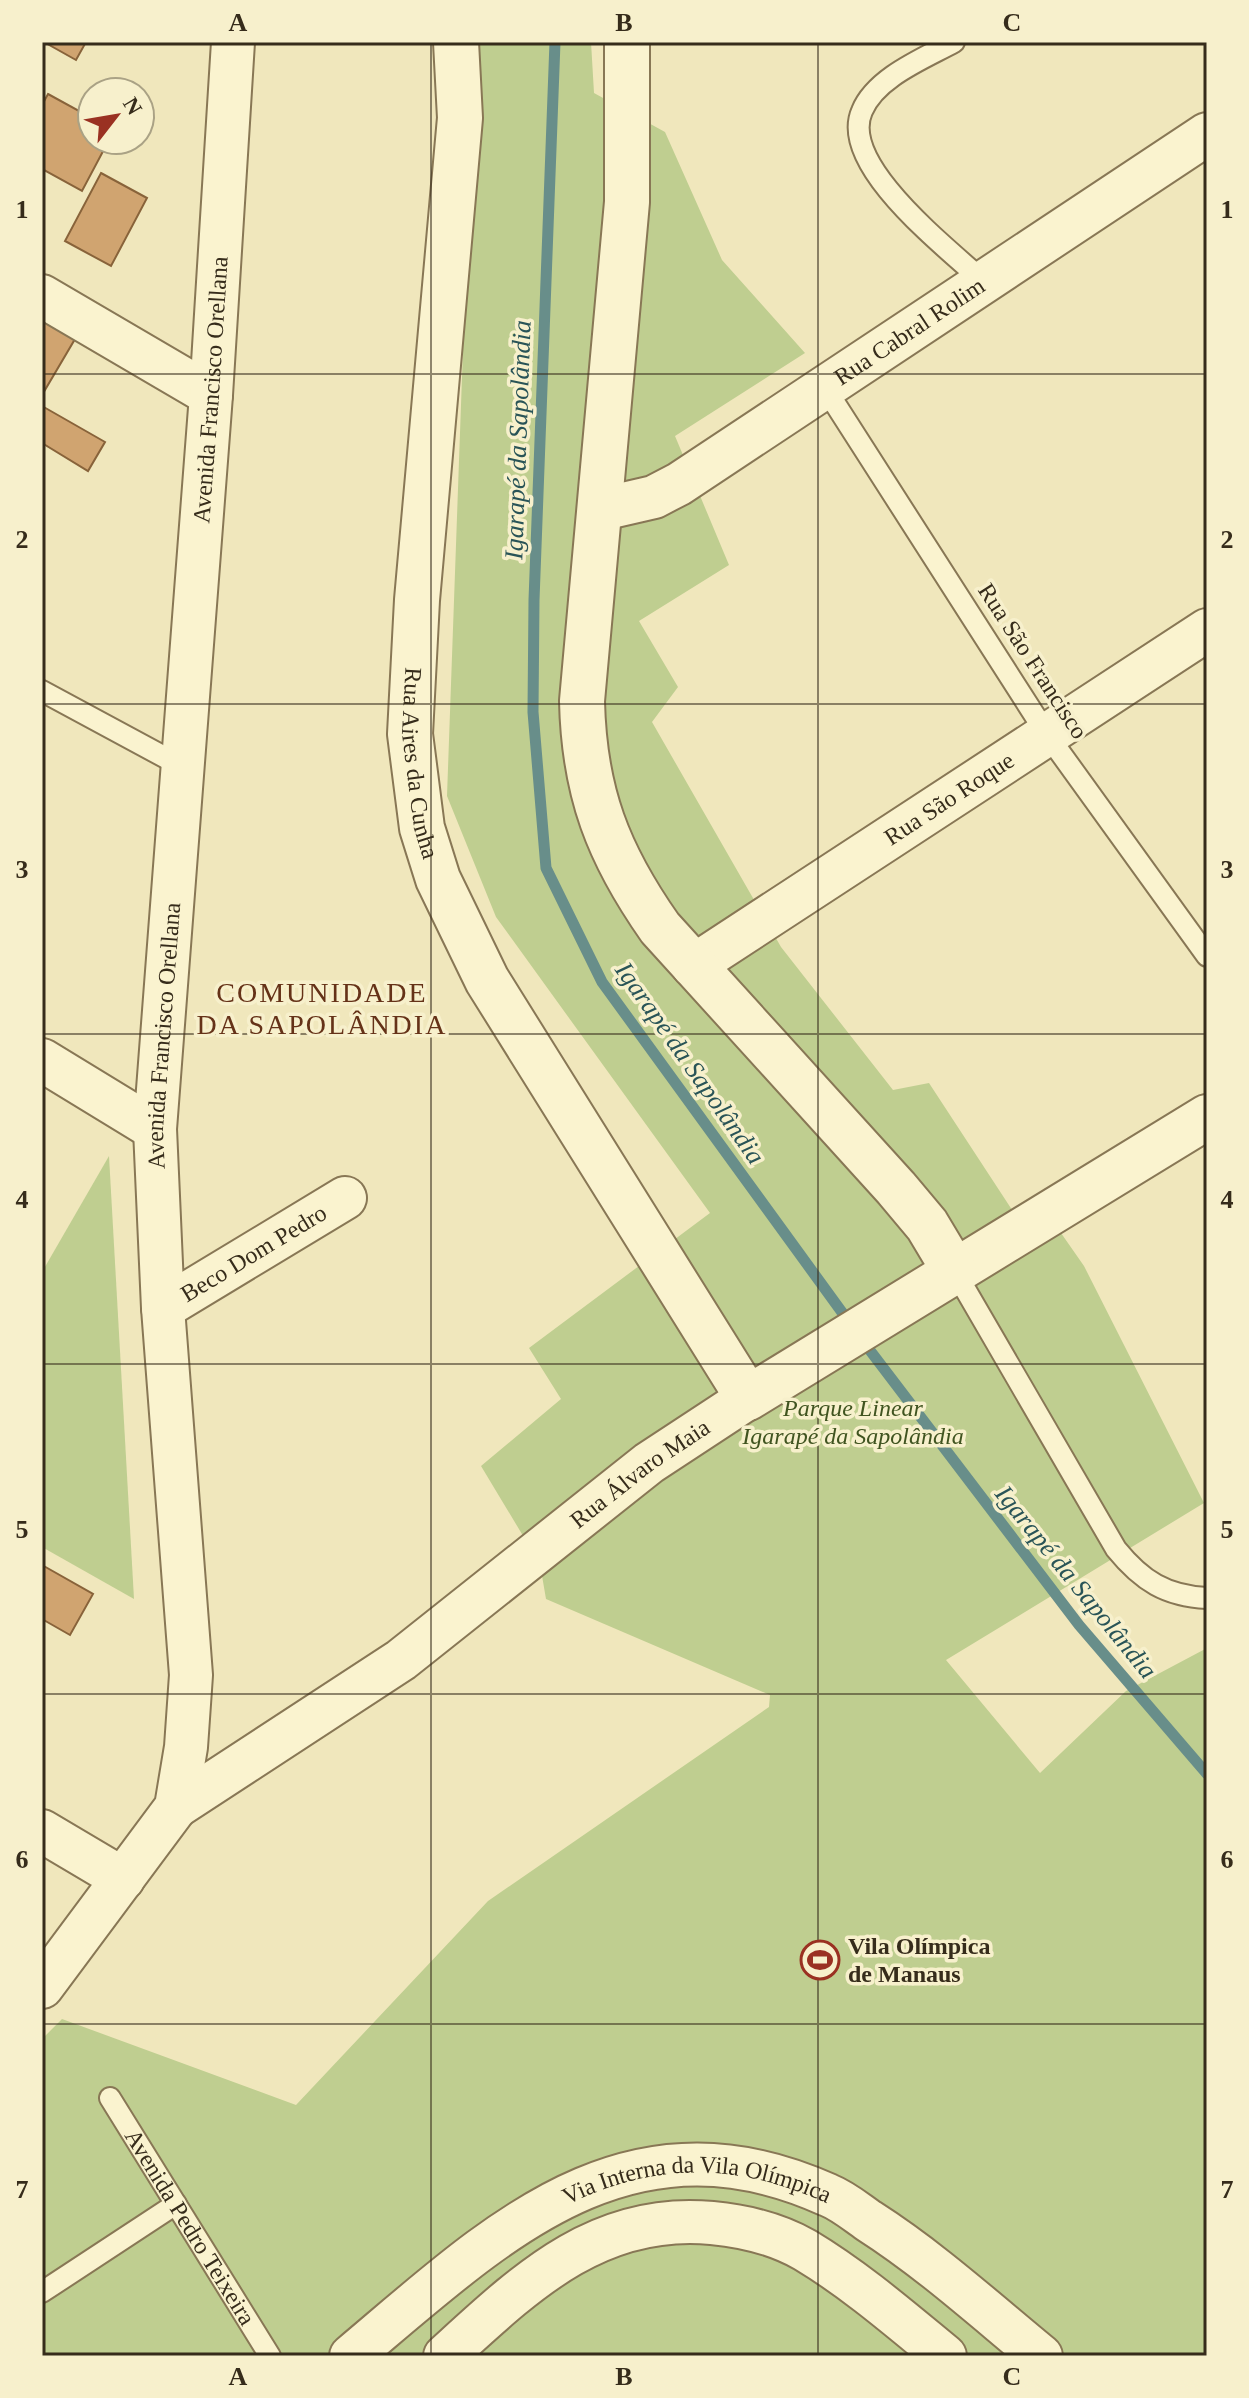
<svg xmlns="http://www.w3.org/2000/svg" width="1249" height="2398" font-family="'Times New Roman',serif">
	<rect width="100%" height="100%" fill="#f0e7bc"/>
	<!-- green -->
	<g fill="#bfce90">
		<path d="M474 42H591L594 93 665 132 722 260 805 353 675 436 729 565 639 621 678 687 652 722 781 947 893 1090 929 1083 1031 1239 1054 1223 1084 1266 1204 1503 946 1660 1040 1773 1126 1691 1207 1648V2356H42V2039L62 2019 296 2105 488 1901 769 1707 770 1695 546 1599 540 1564 481 1466 561 1399 529 1348 710 1213 496 917 447 796Z"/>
		<path d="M109 1156 134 1599 42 1547V1272Z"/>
	</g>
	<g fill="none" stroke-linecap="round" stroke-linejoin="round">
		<!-- stream -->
		<g stroke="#688e8a" stroke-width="11">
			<path d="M555 42 534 600 533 712 546 868 602 982 852 1326"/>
			<path d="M862 1340 1079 1625 1207 1774"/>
		</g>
	</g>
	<!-- building -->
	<g fill="#d0a470" stroke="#88633a" stroke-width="2">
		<path d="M44 42H86L76 60Z"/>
		<path d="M48 94 92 118V140H109L82 191 42 169V105Z"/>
		<path d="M101 173 147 198 111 266 65 241Z"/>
		<path d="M42 320 75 339 42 395Z"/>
		<path d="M42 406 105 442 88 471 42 443Z"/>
		<path d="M42 1565 93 1594 70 1635 42 1619Z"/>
	</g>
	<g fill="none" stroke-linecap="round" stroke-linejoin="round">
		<!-- service casing -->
		<g stroke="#875" stroke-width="24">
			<g id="service">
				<path d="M954 42C925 58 876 77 862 111 838 165 949 249 984 282"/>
				<path d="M825 388 1046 733 1207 956"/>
				<path d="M42 691 183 767"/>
				<path d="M954 1270 1116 1549C1142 1581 1166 1596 1207 1598"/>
				<path id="s1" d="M110 2098 270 2356"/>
				<path d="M42 2292 176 2204"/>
			</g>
		</g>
		<!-- minor casing -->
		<g stroke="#875" stroke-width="46">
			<g id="minor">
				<path d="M42 296 211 395"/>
				<path id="s2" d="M602 509 654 497 679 484 1207 134"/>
				<path id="s3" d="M693 966 1207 630"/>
				<path d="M42 1060 155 1129"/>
				<path id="s4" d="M163 1308 345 1198"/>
				<path id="s5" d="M176 1807 401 1660 649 1463 748 1398"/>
				<path d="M42 1831 123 1879"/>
				<path id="s6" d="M42 1987 176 1807 186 1747 191 1675 163 1308 155 1129 211 395 233 42"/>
				<path id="s7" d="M351 2356C496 2234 626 2104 828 2195 843 2201 856 2212 869 2221 930 2260 985 2310 1041 2356"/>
				<path d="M445 2356C524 2284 597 2212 712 2223 744 2226 777 2234 805 2250 855 2280 900 2319 945 2356"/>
			</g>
		</g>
		<!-- tertiary casing -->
		<g stroke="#875" stroke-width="48">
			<g id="tertiary">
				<path id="s8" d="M456 42 460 118 417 600 410 734 422 828 438 879 487 980 748 1398 1207 1117"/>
				<path d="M627 42V202L582 701C584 792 608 854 660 928L896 1188 927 1225 954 1270"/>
			</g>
		</g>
		<!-- service -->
		<use href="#service" stroke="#faf3cf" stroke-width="20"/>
		<!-- minor -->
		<use href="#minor" stroke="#faf3cf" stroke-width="42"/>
		<!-- tertiary -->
		<use href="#tertiary" stroke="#faf3cf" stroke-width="44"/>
	</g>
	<!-- grid -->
	<path fill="none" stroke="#362c1b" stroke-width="2" stroke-opacity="0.55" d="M431 42V2356M818 42V2356M42 374H1207M42 704H1207M42 1034H1207M42 1364H1207M42 1694H1207M42 2024H1207"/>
	<!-- icons -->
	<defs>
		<g id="stadium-ring" transform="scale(2)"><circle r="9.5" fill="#f7f0cc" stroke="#9a3122" stroke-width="1.5"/><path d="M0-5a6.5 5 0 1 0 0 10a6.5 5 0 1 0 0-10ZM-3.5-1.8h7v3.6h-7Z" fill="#9a3122"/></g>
	</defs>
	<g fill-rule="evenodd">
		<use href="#stadium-ring" x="820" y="1960"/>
	</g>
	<g text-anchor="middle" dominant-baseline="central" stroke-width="7" stroke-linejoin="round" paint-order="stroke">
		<!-- street labels -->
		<g font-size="24" fill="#362c1b" stroke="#f7f0cc">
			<text stroke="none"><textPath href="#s2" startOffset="358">Rua Cabral Rolim</textPath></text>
			<text stroke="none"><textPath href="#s6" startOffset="1646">Avenida Francisco Orellana</textPath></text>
			<text transform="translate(1033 661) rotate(57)">Rua São Francisco</text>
			<text stroke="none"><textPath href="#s8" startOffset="724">Rua Aires da Cunha</textPath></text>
			<text stroke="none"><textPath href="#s3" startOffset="306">Rua São Roque</textPath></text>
			<text stroke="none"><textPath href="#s6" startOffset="998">Avenida Francisco Orellana</textPath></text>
			<text stroke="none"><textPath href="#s4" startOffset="106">Beco Dom Pedro</textPath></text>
			<text stroke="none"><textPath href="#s5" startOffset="572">Rua Álvaro Maia</textPath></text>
			<text stroke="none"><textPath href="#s7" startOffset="404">Via Interna da Vila Olímpica</textPath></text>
			<text stroke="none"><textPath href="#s1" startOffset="152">Avenida Pedro Teixeira</textPath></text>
		</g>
		<!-- park labels -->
		<g font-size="24" font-style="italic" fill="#405420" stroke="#f7f0cc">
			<text x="853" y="1408">Parque Linear<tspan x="853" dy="28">Igarapé da Sapolândia</tspan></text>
		</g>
		<!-- poi labels -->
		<g font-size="24" font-weight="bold" fill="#362c1b" stroke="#f7f0cc" text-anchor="start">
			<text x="848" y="1946">Vila Olímpica<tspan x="848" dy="28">de Manaus</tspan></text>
		</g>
		<!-- water labels -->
		<g font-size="26" font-style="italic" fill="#295457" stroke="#f7f0cc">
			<text transform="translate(518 440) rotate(-88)">Igarapé da Sapolândia</text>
			<text transform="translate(690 1063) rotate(55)">Igarapé da Sapolândia</text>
			<text transform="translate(1076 1582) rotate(51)">Igarapé da Sapolândia</text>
		</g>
		<!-- quarter labels -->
		<g font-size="28" letter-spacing="2" fill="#653218" stroke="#f7f0cc">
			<text x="322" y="992">COMUNIDADE<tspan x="322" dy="32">DA SAPOLÂNDIA</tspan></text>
		</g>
	</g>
	<!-- border -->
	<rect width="1249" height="2398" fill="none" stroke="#f7f0cc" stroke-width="88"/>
	<!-- north arrow -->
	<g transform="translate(116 116) rotate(59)"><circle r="38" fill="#f7f0cc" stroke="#aaa285" stroke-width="2"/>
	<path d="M0-6L14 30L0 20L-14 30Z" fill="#9a3122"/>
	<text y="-12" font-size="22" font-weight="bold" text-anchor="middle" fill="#362c1b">N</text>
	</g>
	<rect x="44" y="44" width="1161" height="2310" fill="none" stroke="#362c1b" stroke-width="3"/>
	<g font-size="26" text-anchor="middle" font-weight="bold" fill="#362c1b">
		<text x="238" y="31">A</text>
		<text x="624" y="31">B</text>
		<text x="1012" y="31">C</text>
		<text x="22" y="218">1</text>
		<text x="1227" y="218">1</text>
		<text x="22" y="548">2</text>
		<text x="1227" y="548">2</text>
		<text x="22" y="878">3</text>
		<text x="1227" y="878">3</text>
		<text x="22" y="1208">4</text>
		<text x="1227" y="1208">4</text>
		<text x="22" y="1538">5</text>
		<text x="1227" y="1538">5</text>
		<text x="22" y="1868">6</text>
		<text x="1227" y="1868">6</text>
		<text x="22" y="2198">7</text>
		<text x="1227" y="2198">7</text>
		<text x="238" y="2385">A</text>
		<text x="624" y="2385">B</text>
		<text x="1012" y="2385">C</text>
	</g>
</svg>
